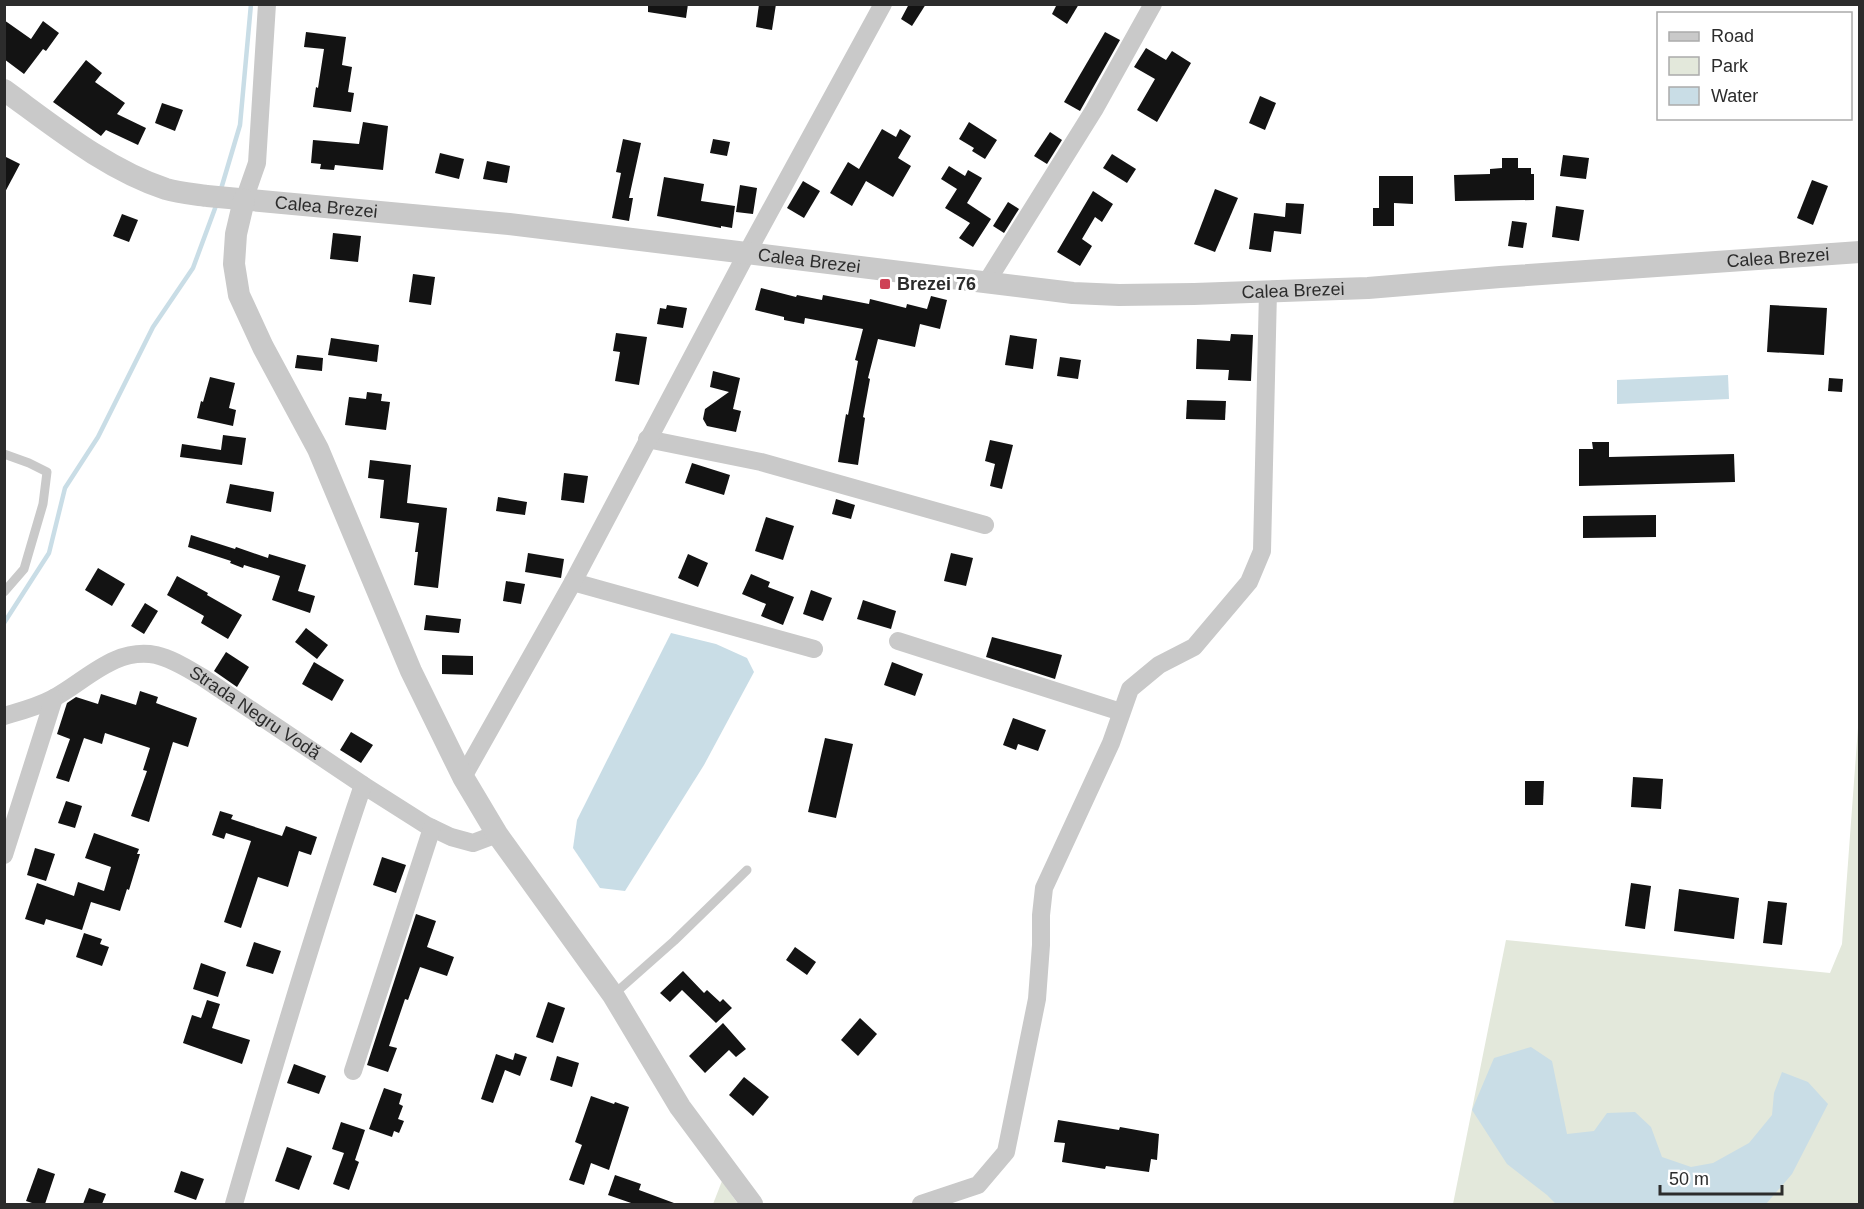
<svg xmlns="http://www.w3.org/2000/svg" width="1864" height="1209" font-family="Helvetica,sans-serif">
	<rect width="100%" height="100%" fill="#fff"/>
	<!-- green -->
	<g fill="#e3e8db">
		<path d="M1859 714V1204H1453L1506 940 1830 973 1842 944Z"/>
		<path d="M722 1181 738 1204H713Z"/>
	</g>
	<!-- water -->
	<g fill="#c9dde6">
		<path d="M1728 375 1729 399 1617 404V380Z"/>
		<path d="M671 633 716 644 747 658 754 672 704 765 625 891 600 888 573 848 577 820Z"/>
		<path d="M1531 1047 1552 1061 1567 1134 1594 1131 1607 1113 1635 1112 1651 1127 1662 1157 1691 1167 1713 1163 1749 1143 1772 1115 1774 1093 1782 1072 1808 1082 1828 1104 1792 1174 1766 1204H1556L1547 1195 1507 1164 1472 1110 1494 1058Z"/>
	</g>
	<g fill="none" stroke-linecap="round" stroke-linejoin="round">
		<!-- stream -->
		<g stroke="#c9dde6" stroke-width="4.5">
			<path d="M221 189 240 125 251 4"/>
			<path d="M4 623 49 553 65 488 98 437 153 327 193 268 217 203"/>
		</g>
	</g>
	<!-- building -->
	<g fill="#131313">
		<path d="M648 4H688L686 18 648 12Z"/>
		<path d="M759 4H776L772 30 756 27Z"/>
		<path d="M909 4H926L912 26 901 19Z"/>
		<path d="M1057 4H1079L1067 24 1052 14Z"/>
		<path d="M4 20 31 39 43 21 59 33 46 51 43 49 24 74 4 59Z"/>
		<path d="M306 32 346 37 342 65 352 67 348 92 354 93 351 112 313 107 316 87 318 88 324 49 304 47Z"/>
		<path d="M1105 32 1120 40 1080 111 1064 102Z"/>
		<path d="M1146 48 1166 60 1172 51 1191 63 1157 122 1137 110 1155 79 1134 67Z"/>
		<path d="M86 60 102 73 95 82 125 103 117 114 146 128 138 145 106 130 101 136 53 102Z"/>
		<path d="M1260 96 1276 103 1265 130 1249 123Z"/>
		<path d="M162 103 183 110 175 131 155 123Z"/>
		<path d="M363 122 388 126 383 170 335 165 334 170 320 169 321 164 311 163 313 140 359 144Z"/>
		<path d="M969 122 997 140 985 159 972 151 974 148 959 139Z"/>
		<path d="M882 129 896 137 900 129 911 136 898 158 911 166 893 197 866 181 852 206 830 193 848 162 859 169Z"/>
		<path d="M1050 132 1062 140 1047 164 1034 156Z"/>
		<path d="M623 139 641 143 629 198H633L629 221 612 218 621 173 616 172Z"/>
		<path d="M713 139 730 142 727 156 710 153Z"/>
		<path d="M440 153 464 159 459 179 435 173Z"/>
		<path d="M1112 154 1136 169 1127 183 1103 168Z"/>
		<path d="M1563 155 1589 158 1586 179 1560 176Z"/>
		<path d="M4 156 20 164 4 194Z"/>
		<path d="M1502 158H1518V168H1531V174H1534V200L1455 201 1454 175 1490 174V169L1502 168Z"/>
		<path d="M487 161 510 166 507 183 483 179Z"/>
		<path d="M949 166 965 176 968 170 982 178 967 203 991 219 973 247 959 238 970 223 945 208 957 189 941 179Z"/>
		<path d="M1379 176H1413V204L1394 203V226H1373V208H1379Z"/>
		<path d="M664 177 704 184 701 201 735 206 732 228 721 226V228L657 216Z"/>
		<path d="M1812 180 1828 186 1813 225 1797 218Z"/>
		<path d="M803 181 820 191 804 218 787 208Z"/>
		<path d="M740 185 757 188 753 214 736 212Z"/>
		<path d="M1215 189 1238 198 1215 252 1194 244Z"/>
		<path d="M1093 191 1113 204 1102 222 1095 217 1082 239 1092 246 1080 266 1057 252Z"/>
		<path d="M1008 202 1019 209 1004 233 993 226Z"/>
		<path d="M1286 203 1304 204 1301 234 1274 231 1271 252 1249 249 1254 213 1285 217Z"/>
		<path d="M1556 206 1584 210 1579 241 1552 237Z"/>
		<path d="M122 214 138 220 129 242 113 236Z"/>
		<path d="M1512 221 1527 223 1523 248 1508 246Z"/>
		<path d="M333 233 361 236 358 262 330 259Z"/>
		<path d="M413 274 435 277 431 305 409 302Z"/>
		<path d="M761 288 796 297 797 295 822 300 823 295 869 304 870 299 906 308 907 304 927 309 931 296 947 300 940 329 920 324 915 347 878 339 868 378 870 379 863 417 865 418 858 465 838 462 846 414 848 415 858 361 855 360 863 329 805 318 804 324 784 320V317L755 310Z"/>
		<path d="M667 305 687 308 683 328 657 324 660 308 666 309Z"/>
		<path d="M1770 305 1827 308 1824 355 1767 352Z"/>
		<path d="M616 333 647 337 639 385 615 381 620 352 613 351Z"/>
		<path d="M1231 334 1253 335 1251 381 1228 380 1229 370 1196 369 1197 339 1230 341Z"/>
		<path d="M1010 335 1037 339 1033 369 1005 365Z"/>
		<path d="M331 338 379 345 377 362 328 355Z"/>
		<path d="M297 355 323 358 322 371 295 368Z"/>
		<path d="M1060 357 1081 360 1078 379 1057 376Z"/>
		<path d="M713 371 740 378 733 409 741 411 736 432 707 426 703 419 705 409 729 392 710 387Z"/>
		<path d="M210 377 235 383 229 408 236 410 233 426 197 418 201 401 203 402Z"/>
		<path d="M1829 378 1843 379 1842 392 1828 391Z"/>
		<path d="M367 392 382 394 381 401 390 402 386 430 345 425 349 397 366 399Z"/>
		<path d="M1187 400 1226 401 1225 420 1186 419Z"/>
		<path d="M223 435 246 438 242 465 180 457 182 444 221 450Z"/>
		<path d="M990 440 1013 445 1002 489 990 486 995 464 985 461Z"/>
		<path d="M1592 442H1609V457L1734 454 1735 482 1579 486V449H1593Z"/>
		<path d="M370 460 411 465 407 503 447 508 438 588 414 585 418 552H415L419 523 380 518 384 480 368 478Z"/>
		<path d="M692 463 730 475 724 495 685 483Z"/>
		<path d="M564 473 588 476 584 503 561 500Z"/>
		<path d="M230 484 274 492 271 512 226 503Z"/>
		<path d="M498 497 527 502 525 515 496 511Z"/>
		<path d="M836 499 855 505 851 519 832 514Z"/>
		<path d="M1656 515V537L1583 538V516Z"/>
		<path d="M766 517 794 526 783 560 755 551Z"/>
		<path d="M191 535 235 549 236 547 268 558 269 554 306 565 298 591 315 596 310 613 272 600 280 576 244 565 243 568 230 563 231 561 188 547Z"/>
		<path d="M528 553 564 559 561 578 525 572Z"/>
		<path d="M951 553 973 558 966 586 944 581Z"/>
		<path d="M688 554 708 563 698 587 678 578Z"/>
		<path d="M98 568 125 584 112 606 85 590Z"/>
		<path d="M751 574 770 582 768 587 794 597 783 625 761 616 766 604 742 594Z"/>
		<path d="M177 576 208 593 207 595 242 615 228 639 201 623 204 616 167 595Z"/>
		<path d="M506 581 525 584 521 604 503 601Z"/>
		<path d="M811 590 832 598 823 621 803 614Z"/>
		<path d="M863 600 896 611 891 629 857 619Z"/>
		<path d="M145 603 158 611 144 634 131 626Z"/>
		<path d="M426 615 461 619 459 633 424 630Z"/>
		<path d="M306 628 328 645 317 659 295 642Z"/>
		<path d="M992 637 1062 655 1055 679 986 657Z"/>
		<path d="M226 652 249 667 237 687 214 671Z"/>
		<path d="M442 655 473 656V675L442 674Z"/>
		<path d="M314 662 344 680 332 701 302 684Z"/>
		<path d="M892 662 923 674 915 696 884 685Z"/>
		<path d="M140 691 158 697 156 703 197 718 188 747 173 742 149 822 131 816 147 771 143 770 150 748 105 733 102 744 84 738 69 782 56 778 70 739 57 734 67 703 76 697 98 704 101 694 136 705Z"/>
		<path d="M1013 718 1046 730 1038 751 1018 744 1016 750 1003 745Z"/>
		<path d="M351 732 373 745 361 763 340 750Z"/>
		<path d="M825 738 853 744 836 818 808 812Z"/>
		<path d="M1633 777 1663 779 1661 809 1631 807Z"/>
		<path d="M1525 781H1544L1543 805H1525Z"/>
		<path d="M66 801 82 806 75 828 58 823Z"/>
		<path d="M220 811 233 815 231 819 282 836 286 826 317 837 311 855 299 851 288 887 258 877 241 928 224 922 251 841 226 833 224 839 212 835Z"/>
		<path d="M94 833 139 849 137 854H140L129 890 127 889 120 911 91 902 82 930 46 919 44 925 25 919 37 883 74 896 78 882 104 891 111 867 85 858Z"/>
		<path d="M35 848 55 854 46 881 27 875Z"/>
		<path d="M382 857 406 865 396 893 373 885Z"/>
		<path d="M1631 883 1651 886 1645 929 1625 926Z"/>
		<path d="M1679 889 1739 898 1734 939 1674 931Z"/>
		<path d="M1768 901 1787 903 1782 945 1763 943Z"/>
		<path d="M416 914 436 921 427 947 454 957 447 976 420 967 408 1000 405 999 389 1046 397 1048 388 1072 367 1065Z"/>
		<path d="M84 933 102 939 100 944 109 947 102 966 76 957Z"/>
		<path d="M254 942 281 951 273 974 246 966Z"/>
		<path d="M795 947 816 962 807 975 786 960Z"/>
		<path d="M201 963 226 972 218 997 193 989Z"/>
		<path d="M683 971 704 993 707 990 720 1002 723 999 732 1008 716 1023 682 990 670 1002 660 993Z"/>
		<path d="M207 1000 220 1004 212 1028 250 1040 242 1064 183 1043 192 1015 201 1018Z"/>
		<path d="M548 1002 565 1008 553 1043 536 1037Z"/>
		<path d="M860 1018 877 1034 858 1056 841 1040Z"/>
		<path d="M723 1023 746 1049 736 1057 729 1050 705 1073 689 1056Z"/>
		<path d="M515 1053 527 1057 520 1076 505 1070 493 1103 481 1099 496 1054 513 1060Z"/>
		<path d="M557 1056 579 1063 572 1087 550 1080Z"/>
		<path d="M294 1064 326 1076 319 1094 287 1083Z"/>
		<path d="M744 1077 769 1097 753 1116 729 1095Z"/>
		<path d="M384 1088 402 1094 399 1104 403 1106 398 1119 404 1121 399 1133 394 1131 392 1137 369 1129Z"/>
		<path d="M591 1096 614 1104 615 1102 629 1107 609 1170 591 1163 584 1185 569 1180 582 1145 575 1142Z"/>
		<path d="M1058 1120 1119 1130 1120 1127 1159 1134 1157 1160 1151 1159 1149 1172 1106 1166 1105 1169 1062 1162 1065 1143 1054 1142Z"/>
		<path d="M341 1122 365 1130 355 1160 359 1162 349 1190 333 1184 344 1153 332 1149Z"/>
		<path d="M287 1147 312 1156 299 1190 275 1181Z"/>
		<path d="M38 1168 55 1174 45 1204H35L26 1201Z"/>
		<path d="M181 1171 204 1179 196 1200 174 1192Z"/>
		<path d="M615 1175 641 1184 639 1190 674 1203 673 1204H634L608 1195Z"/>
		<path d="M89 1188 106 1194 102 1204H83Z"/>
	</g>
	<g fill="none" stroke-linecap="round" stroke-linejoin="round">
		<!-- service -->
		<g stroke="#c9c9c9" stroke-width="9">
			<path d="M4 454 29 463 47 472 43 504 24 569 4 592"/>
			<path d="M613 995 674 941 747 870"/>
		</g>
		<!-- minor -->
		<g stroke="#c9c9c9" stroke-width="18">
			<path d="M244 200 257 163 267 4"/>
			<path d="M986 283 1094 110 1153 4"/>
			<path d="M647 439 761 462 985 525"/>
			<path d="M573 582 814 649"/>
			<path d="M898 641 1121 712"/>
			<path id="s1" d="M4 716C21 711 37 707 52 699 86 681 114 647 156 655 173 659 188 669 202 677L363 785 426 825 451 837 473 843 497 834"/>
			<path d="M463 777 573 582 747 253 883 4"/>
			<path d="M4 855 54 698"/>
			<path d="M353 1071 432 828"/>
			<path d="M234 1204C274 1064 316 924 363 785"/>
			<path d="M921 1204 978 1185 1006 1152 1037 999 1041 945V915L1044 888 1111 743 1130 689 1159 665 1194 647 1249 582 1262 551 1268 291"/>
		</g>
		<!-- tertiary -->
		<g stroke="#c9c9c9" stroke-width="22">
			<path id="s2" d="M4 90C55 127 106 169 166 189 179 193 194 194 207 196L509 224 1073 293 1119 295 1194 294 1368 288 1500 277 1860 252"/>
			<path d="M244 200 236 234 234 264 239 295 263 347 318 449 411 671 463 777 497 834 613 995 680 1107 752 1204"/>
		</g>
	</g>
	<!-- markers -->
	<rect fill="#ce4256" stroke="#fff" stroke-width="2" x="879" y="278" width="12" height="12" rx="3"/>
	<g text-anchor="middle" dominant-baseline="central" stroke-width="6" stroke-linejoin="round" paint-order="stroke">
		<!-- street labels -->
		<g font-size="18" fill="#2c2c2c" stroke="#fff">
			<text stroke="none"><textPath href="#s2" startOffset="352">Calea Brezei</textPath></text>
			<text stroke="none"><textPath href="#s2" startOffset="1810">Calea Brezei</textPath></text>
			<text stroke="none"><textPath href="#s2" startOffset="838">Calea Brezei</textPath></text>
			<text stroke="none"><textPath href="#s2" startOffset="1324">Calea Brezei</textPath></text>
			<text stroke="none"><textPath href="#s1" startOffset="282">Strada Negru Vodă</textPath></text>
		</g>
		<!-- poi labels -->
		<g font-size="18" font-weight="bold" fill="#2c2c2c" stroke="#fff" text-anchor="start">
			<text x="897" y="284">Brezei 76</text>
		</g>
	</g>
	<!-- border -->
	<rect width="1864" height="1209" fill="none" stroke="#2c2c2c" stroke-width="12"/>
	<!-- legend -->
	<rect x="1657" y="12" width="195" height="108" fill="#ffffff" stroke="#ababab" stroke-width="1.5"/>
	<rect x="1669" y="32" width="30" height="9" fill="#c9c9c9" stroke="#ababab" stroke-width="1.5"/>
	<text x="1711" y="42" font-size="18" fill="#2c2c2c">Road</text>
	<rect x="1669" y="57" width="30" height="18" fill="#e3e8db" stroke="#ababab" stroke-width="1.5"/>
	<text x="1711" y="72" font-size="18" fill="#2c2c2c">Park</text>
	<rect x="1669" y="87" width="30" height="18" fill="#c9dde6" stroke="#ababab" stroke-width="1.5"/>
	<text x="1711" y="102" font-size="18" fill="#2c2c2c">Water</text>
	<!-- scale -->
	<path d="M1660 1185v9h122v-9" fill="none" stroke="#2c2c2c" stroke-width="3"/>
	<text x="1669" y="1185" font-size="18" fill="#2c2c2c" stroke="#ffffff" stroke-width="4.5" paint-order="stroke">50 m</text>
</svg>
